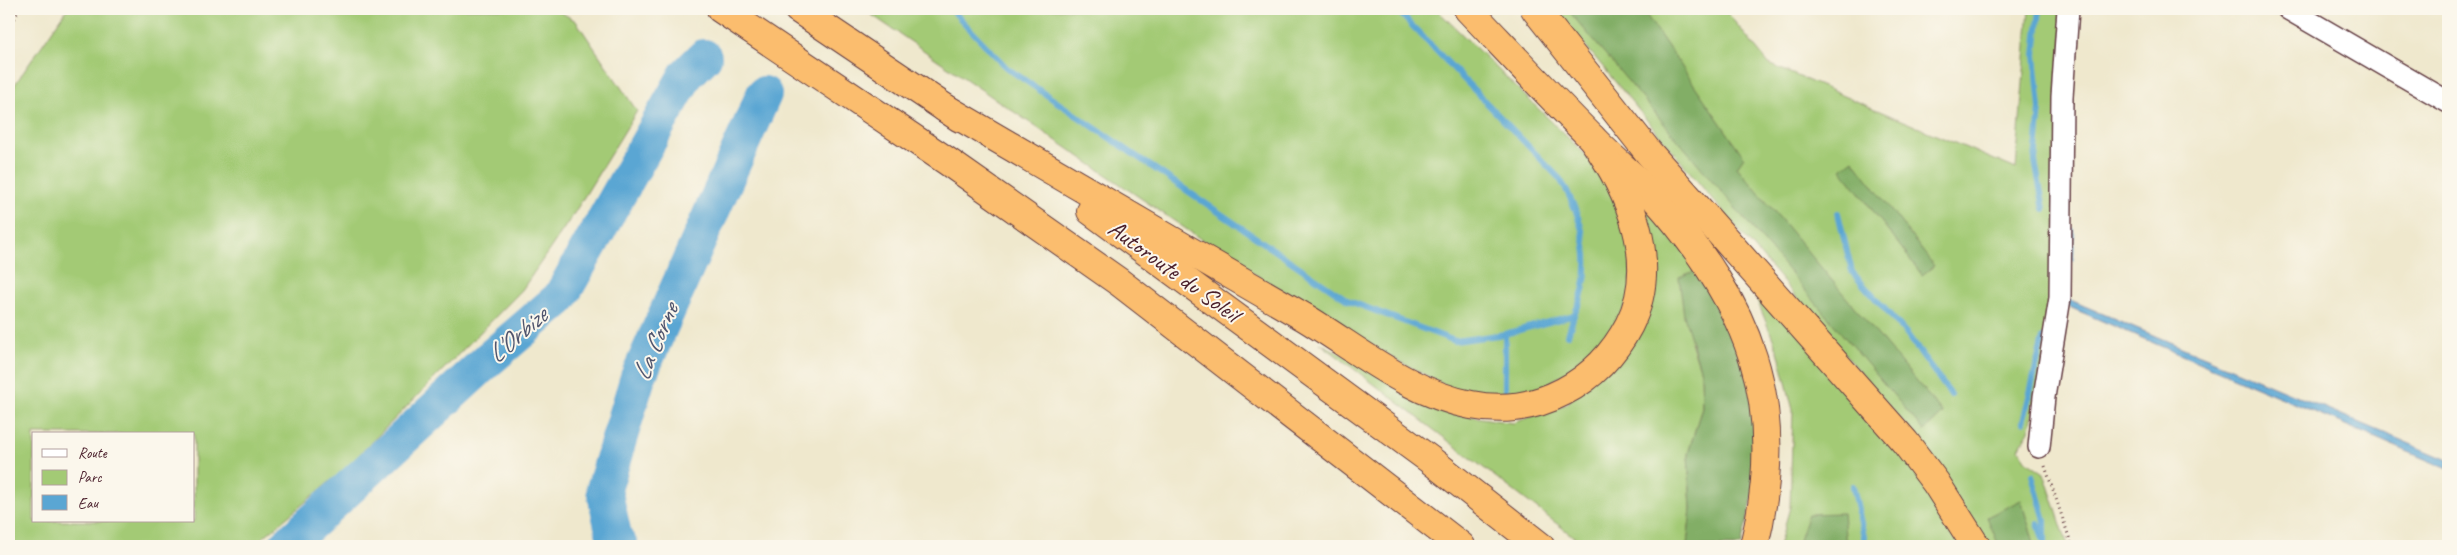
<svg xmlns="http://www.w3.org/2000/svg" width="2457" height="555" font-family="Caveat,sans-serif">
	<rect width="100%" height="100%" fill="#fbf7ec"/>
	<filter id="ink" filterUnits="userSpaceOnUse"><feTurbulence type="fractalNoise" baseFrequency=".02" numOctaves="2"/><feDisplacementMap in="SourceGraphic" scale="10" xChannelSelector="R" yChannelSelector="G"/><feConvolveMatrix kernelMatrix="1 2 1 2 8 2 1 2 1" color-interpolation-filters="sRGB"/></filter>
	<filter id="wash" filterUnits="userSpaceOnUse"><feTurbulence type="fractalNoise" baseFrequency=".0096" numOctaves="4" result="noise"/><feDisplacementMap in="SourceGraphic" scale="20" xChannelSelector="R" yChannelSelector="G"/><feGaussianBlur stdDeviation="1.12" result="paint"/><feColorMatrix in="noise" values="0 0 0 0 0 0 0 0 0 0 0 0 0 0 0 0 0 1.4 0 .05"/><feComposite in="paint" operator="in"/></filter>
	<g filter="url(#wash)">
		<rect width="100%" height="100%" fill="#efe8cd"/>
		<!-- green -->
		<g fill="#a3ca75" stroke="#767450" fill-rule="evenodd">
			<path d="M67 9H555L576 21 637 111 573 215 522 290 346 468 260 540 256 546H9V93ZM34 434H194V521H34Z"/>
			<path d="M863 9H1436L1597 166 1619 203 1631 248 1630 297 1610 333 1585 362 1538 389 1499 396 1452 389 1389 356 1230 259Z"/>
			<path d="M1555 9H1724L1769 64 2016 169 2029 9H2063L2054 320 2030 428 2019 449 2027 461 2044 473 2068 546H1987L1925 448 1708 194Z"/>
			<path d="M1648 202 1705 280 1691 342 1701 372 1702 407 1688 454 1691 509 1687 546H1586L1320 343 1463 415 1513 423 1567 404 1650 305 1656 259 1642 207Z"/>
			<path d="M1760 288 1909 460 1964 546H1779L1790 507 1793 410 1778 351 1754 293Z"/>
		</g>
		<!-- forest -->
		<g fill="#82ae66" stroke="#666648">
			<path d="M1567 9H1642L1744 157 1737 167 1943 413 1924 431Z"/>
			<path d="M1853 160 1934 266 1922 275 1841 169Z"/>
			<path d="M1695 271 1705 280 1757 392 1754 492 1741 546H1687L1691 509 1688 454 1702 407 1701 372 1684 316 1679 277Z"/>
			<path d="M2021 500 2035 546H1999L1987 517Z"/>
			<path d="M1843 513 1846 546H1797L1808 514Z"/>
		</g>
		<!-- water -->
		<path fill="#5aa6d3" stroke="#52627f" d="M2068 299 2448 460V469L2067 306Z"/>
		<g fill="none" stroke-linecap="round" stroke-linejoin="round">
			<!-- stream -->
			<g stroke="#5aa6d3" stroke-width="6">
				<path d="M951 9 1007 68 1349 301 1455 341 1505 334"/>
				<path d="M1396 9 1560 179C1585 221 1597 270 1574 315"/>
				<path d="M2040 9 2035 55 2040 108 2035 161 2044 209"/>
				<path d="M1838 213 1852 272 1907 334 1951 395"/>
				<path d="M2071 258 2072 231"/>
				<path d="M1505 389V334L1574 315 1568 335"/>
				<path d="M2023 422 2043 338"/>
				<path d="M2032 475 2045 520V544"/>
				<path d="M1853 486 1866 546"/>
				<path d="M2038 523 2043 539"/>
			</g>
			<!-- river -->
			<g stroke="#5aa6d3" stroke-width="36">
				<path d="M286 546 489 359 560 298 686 75 704 57"/>
				<path d="M620 546 615 540 604 489 638 377 764 94"/>
			</g>
		</g>
	</g>
	<g filter="url(#ink)">
		<g fill="none" stroke-linecap="round" stroke-linejoin="round">
			<!-- street casing -->
			<g stroke="#633d43" stroke-width="24">
				<g id="street">
					<path d="M2288 9 2448 102"/>
					<path d="M2039 447 2044 397 2060 298 2062 97 2068 9"/>
				</g>
			</g>
			<!-- highway casing -->
			<g stroke="#633d43" stroke-width="30">
				<g id="highway">
					<path d="M721 9 947 161 1119 282 1461 546"/>
					<path d="M798 9 960 118"/>
					<path d="M1468 9C1509 52 1549 95 1591 137 1611 158 1634 176 1654 197 1750 304 1789 403 1754 546"/>
					<path d="M1535 9 1649 153 1905 442 1936 483 1976 546"/>
					<path d="M945 108C1065 178 1184 248 1304 317 1357 349 1409 393 1471 405 1537 418 1599 383 1629 325 1661 262 1629 190 1592 138"/>
					<path d="M1091 211 1429 459 1540 546"/>
				</g>
			</g>
			<!-- path -->
			<g stroke="#633d43" stroke-width="3" stroke-dasharray="1 4" stroke-linecap="butt">
				<path d="M9 27 21 9"/>
				<path d="M2045 466 2072 546"/>
			</g>
			<!-- street -->
			<use href="#street" stroke="#fff" stroke-width="21"/>
			<!-- highway -->
			<use href="#highway" stroke="#fbbd6e" stroke-width="28"/>
		</g>
	</g>
	<g text-anchor="middle" dominant-baseline="central" stroke-width="4" stroke-linejoin="round" paint-order="stroke">
		<!-- street labels -->
		<g font-size="25" fill="#4a1f2b" stroke="#fbf7ec">
			<text transform="translate(1174 271) rotate(36)">Autoroute du Soleil</text>
		</g>
		<!-- water labels -->
		<g font-size="26" font-style="italic" fill="#50556e" stroke="#fbf7ec">
			<text transform="translate(517 335) rotate(-41)">L'Orbize</text>
			<text transform="translate(655 342) rotate(-67)">La Corne</text>
		</g>
	</g>
	<!-- margin -->
	<rect width="2457" height="555" fill="none" stroke="#fbf7ec" stroke-width="30"/>
	<!-- legend -->
	<rect x="32" y="432" width="162" height="90" fill="#fbf7ec" stroke="#b4a19f"/>
	<rect x="42" y="449" width="25" height="8" fill="#ffffff" stroke="#b4a19f"/>
	<text x="78" y="458" font-size="15" fill="#4a1f2b">Route</text>
	<rect x="42" y="470" width="25" height="15" fill="#a3ca75" stroke="#b4a19f"/>
	<text x="78" y="482" font-size="15" fill="#4a1f2b">Parc</text>
	<rect x="42" y="495" width="25" height="15" fill="#5aa6d3" stroke="#b4a19f"/>
	<text x="78" y="508" font-size="15" fill="#4a1f2b">Eau</text>
</svg>
